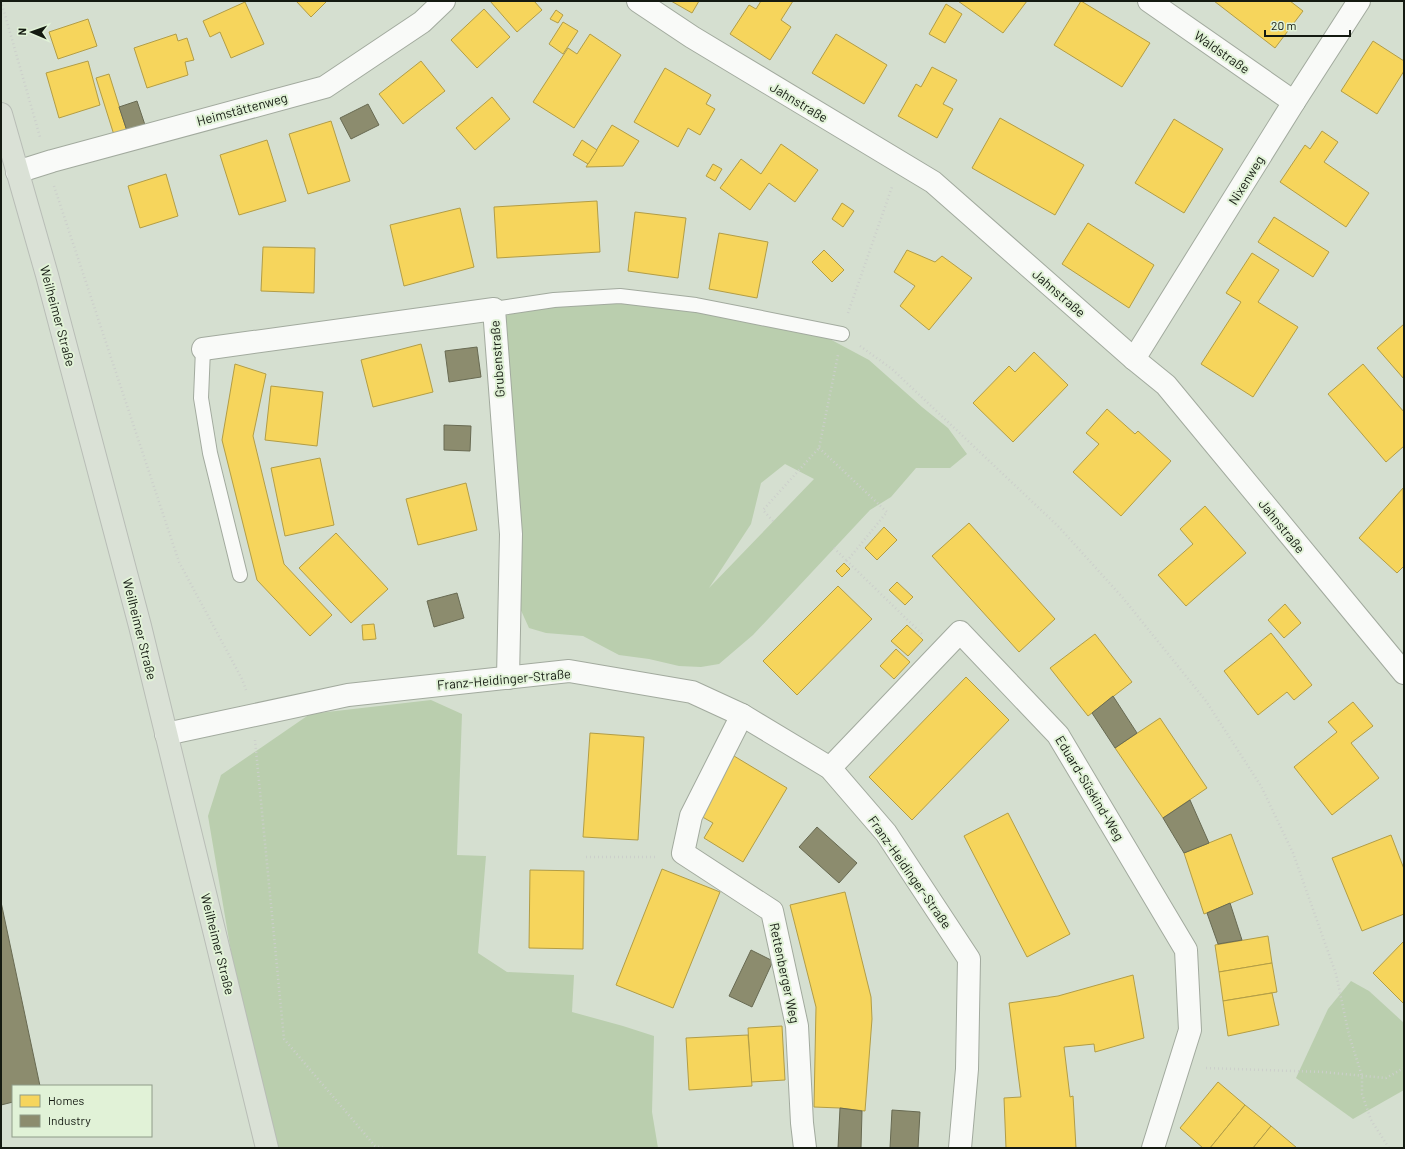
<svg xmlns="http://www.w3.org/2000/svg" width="1405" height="1149" font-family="Barlow,sans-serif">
	<rect width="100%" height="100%" fill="#d5dfd0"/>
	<!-- green -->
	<g fill="#baceae" fill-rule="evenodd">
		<path d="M623 300 715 312 826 337 869 360 922 407 948 428 967 454 950 468H916L891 497 870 510 753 635 719 664 701 667 679 666 649 659 619 655 583 636 546 633 529 628 519 606 504 317 520 308ZM785 464 814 479 709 588 751 524 761 483Z"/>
		<path d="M431 700 462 714 457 855 486 856 478 953 507 972 574 975 572 1012 623 1026 654 1036 652 1112 658 1148H272L250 1064 208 816 221 775 310 714Z"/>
		<path d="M1351 981 1369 991 1404 1023V1090L1353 1119 1296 1078 1328 1009Z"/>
	</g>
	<!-- homes -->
	<g fill="#f6d55c" stroke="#b29d46">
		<path d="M296 1H327L311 17Z"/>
		<path d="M490 1H534L542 10 517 32Z"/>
		<path d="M671 1H699L692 13Z"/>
		<path d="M761 1H793L781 20 791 27 770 60 730 34 749 5 756 9Z"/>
		<path d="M958 1H1027L1003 33Z"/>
		<path d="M1081 1 1150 43 1122 87 1054 45Z"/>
		<path d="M1214 1H1290L1303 11 1275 48Z"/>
		<path d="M245 2 264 44 231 58 220 32 210 37 203 21Z"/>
		<path d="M946 4 962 14 945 43 929 34Z"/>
		<path d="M484 9 510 37 477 68 451 40Z"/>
		<path d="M556 10 563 15 558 23 550 19Z"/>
		<path d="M88 19 97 46 58 59 49 32Z"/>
		<path d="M563 22 578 31 563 54 549 44Z"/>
		<path d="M176 34 178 41 187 38 194 60 185 62 188 75 147 88 134 48Z"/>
		<path d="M590 34 621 55 574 128 533 102 568 48 577 54Z"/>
		<path d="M836 34 887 65 864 104 812 73Z"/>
		<path d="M1373 41 1404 61V71L1377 114 1341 91Z"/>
		<path d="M88 61 100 105 59 118 46 73Z"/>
		<path d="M421 61 445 91 403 124 379 94Z"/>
		<path d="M932 67 957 80 943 104 953 109 937 138 898 116 916 84 921 87Z"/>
		<path d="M665 68 711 95 706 104 715 109 700 135 688 128 678 147 634 122Z"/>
		<path d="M109 74 127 131 114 135 96 78Z"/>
		<path d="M492 97 510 119 475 150 456 128Z"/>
		<path d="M1000 118 1084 165 1055 215 972 168Z"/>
		<path d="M1174 119 1223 149 1184 213 1135 183Z"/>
		<path d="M331 121 350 181 308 194 289 134Z"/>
		<path d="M612 125 639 141 623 166 586 167Z"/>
		<path d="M1322 131 1338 142 1324 162 1369 193 1346 227 1280 182 1305 145 1310 149Z"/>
		<path d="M267 140 286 201 239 215 220 155Z"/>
		<path d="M582 140 597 150 588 164 573 155Z"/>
		<path d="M781 144 818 170 795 202 769 183 750 210 720 188 741 159 761 174Z"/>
		<path d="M713 164 722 169 715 181 706 176Z"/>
		<path d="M166 174 178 216 140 228 128 186Z"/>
		<path d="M597 201 600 252 497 258 494 207Z"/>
		<path d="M842 203 854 211 843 227 832 219Z"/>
		<path d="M460 208 474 267 404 286 390 225Z"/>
		<path d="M635 212 686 218 678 278 628 271Z"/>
		<path d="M1274 217 1329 252 1313 277 1258 242Z"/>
		<path d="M1088 223 1154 265 1129 308 1062 264Z"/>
		<path d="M719 233 768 242 757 298 709 289Z"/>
		<path d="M263 247 315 248 314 293 261 291Z"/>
		<path d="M824 250 844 270 832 282 812 262Z"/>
		<path d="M907 250 935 262 942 256 972 278 929 330 900 306 915 286 894 272Z"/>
		<path d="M1252 253 1279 270 1258 302 1298 327 1253 397 1201 364 1241 302 1226 293Z"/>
		<path d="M1404 324V379L1377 348Z"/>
		<path d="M421 344 433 392 373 407 361 360Z"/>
		<path d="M1034 352 1068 385 1013 442 973 403 1009 366 1015 372Z"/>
		<path d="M235 364 266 374 253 436 284 564 332 615 310 636 257 580 222 440Z"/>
		<path d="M1363 364 1404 412V446L1386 462 1328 394Z"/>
		<path d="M271 386 323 392 317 446 265 440Z"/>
		<path d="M1107 409 1135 434 1138 431 1171 461 1121 516 1073 472 1099 444 1086 433Z"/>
		<path d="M320 458 334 525 285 536 271 468Z"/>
		<path d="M466 483 477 530 418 545 406 499Z"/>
		<path d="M1403 488 1404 566 1397 573 1359 538Z"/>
		<path d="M1205 506 1246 553 1186 606 1158 575 1193 544 1180 529Z"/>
		<path d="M969 523 1055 619 1019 652 932 556Z"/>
		<path d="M884 527 897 540 877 560 865 548Z"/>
		<path d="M336 533 388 589 351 623 299 568Z"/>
		<path d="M844 563 850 569 842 577 836 571Z"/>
		<path d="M897 582 913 597 905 605 889 590Z"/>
		<path d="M838 586 872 619 797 695 763 661Z"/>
		<path d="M1285 604 1301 623 1284 638 1268 620Z"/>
		<path d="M374 624 376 639 363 640 362 625Z"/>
		<path d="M907 625 923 640 908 656 891 641Z"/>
		<path d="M1271 633 1312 685 1294 700 1287 692 1258 715 1224 671Z"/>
		<path d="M1095 634 1132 682 1088 716 1050 668Z"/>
		<path d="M896 649 910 662 894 679 880 666Z"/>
		<path d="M966 677 1009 720 912 820 869 777Z"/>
		<path d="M1353 702 1373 726 1351 743 1379 778 1332 815 1294 767 1337 732 1328 722Z"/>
		<path d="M1160 718 1207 788 1163 818 1115 748Z"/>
		<path d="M590 733 644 737 638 840 583 837Z"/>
		<path d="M734 756 787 788 743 862 704 838 713 823 699 815Z"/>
		<path d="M1008 813 1070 934 1027 957 964 836Z"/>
		<path d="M1231 834 1253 894 1204 914 1184 853Z"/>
		<path d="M1391 835 1404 869V914L1362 931 1332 858Z"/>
		<path d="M662 869 720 892 673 1008 616 985Z"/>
		<path d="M530 870 584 871 583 949 529 948Z"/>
		<path d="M845 892 871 997 872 1019 865 1111 840 1108 814 1107 816 1007 790 905Z"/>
		<path d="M1268 936 1272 963 1219 972 1215 945Z"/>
		<path d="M1404 941V1004L1373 973Z"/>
		<path d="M1272 963 1277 992 1223 1001 1219 972Z"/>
		<path d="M1133 975 1144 1038 1095 1052 1094 1044 1064 1047 1070 1097 1073 1096 1076 1148H1006L1004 1098 1021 1097 1009 1003 1058 996Z"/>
		<path d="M1272 993 1279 1025 1228 1036 1223 1001Z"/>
		<path d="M782 1026 785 1080 751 1082 748 1028Z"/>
		<path d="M748 1035 752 1086 689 1090 686 1038Z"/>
		<path d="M1218 1082 1245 1105 1210 1148H1203L1180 1128Z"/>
		<path d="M1245 1105 1271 1126 1253 1148H1210Z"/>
		<path d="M1271 1126 1297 1148H1253Z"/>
	</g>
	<!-- industry -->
	<g fill="#8c8c6e" stroke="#686a52">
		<path d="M137 101 145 125 127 131 119 107Z"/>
		<path d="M368 104 379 125 351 139 340 118Z"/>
		<path d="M477 347 481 377 449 382 445 351Z"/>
		<path d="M444 425 471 426 470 451 444 450Z"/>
		<path d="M457 593 464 618 434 627 427 601Z"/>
		<path d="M1113 696 1137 733 1115 748 1092 713Z"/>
		<path d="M1190 800 1209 843 1184 853 1163 818Z"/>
		<path d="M817 827 857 863 839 883 799 847Z"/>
		<path d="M1 902 40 1086H13V1102L1 1105Z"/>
		<path d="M1230 903 1242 940 1218 944 1207 913Z"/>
		<path d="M751 950 773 961 752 1007 729 996Z"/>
		<path d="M840 1108 862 1111 861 1148H838Z"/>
		<path d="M892 1110 920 1112 918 1148H890Z"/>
	</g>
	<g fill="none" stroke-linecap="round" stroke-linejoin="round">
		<!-- service casing -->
		<g stroke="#a2aa9e" stroke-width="16">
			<g id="service">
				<path d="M494 309 554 300 620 296 696 305 842 334"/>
				<path d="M203 349 201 398 210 453 240 575"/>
			</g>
		</g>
		<!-- minor casing -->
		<g stroke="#a2aa9e" stroke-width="24">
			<g id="minor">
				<path d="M638 1 692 37 933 182 1134 359 1166 385 1404 673"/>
				<path d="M1149 1 1294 102"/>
				<path d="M17 172 52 161 325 87 422 22 444 1"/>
				<path d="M203 349 494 309 511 534 508 678"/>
				<path d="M1134 359 1294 102 1359 1"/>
				<path d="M742 715 691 816 683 853 772 911 797 1026 802 1123 805 1148"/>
				<path d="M166 734 348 695 569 671 692 692 742 715 830 768 886 833 969 959 967 1069 960 1148"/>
				<path d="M830 768 960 632 1058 735 1186 950 1190 1030 1153 1148"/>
			</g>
		</g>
		<!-- primary casing -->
		<g stroke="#b8bdb6" stroke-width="24">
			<path id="primary" d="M1 114 47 275 140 626 267 1148"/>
		</g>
		<!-- path -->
		<g stroke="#cccfcb" stroke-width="2.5" stroke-dasharray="1 3" stroke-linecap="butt">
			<path d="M1 1 40 137"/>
			<path d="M54 186 179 562 242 679 246 690"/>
			<path d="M848 313 892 187"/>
			<path d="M860 346 892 369 1058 526 1123 598 1206 701 1261 786 1293 853 1336 974 1349 1035 1362 1076V1094L1371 1120 1389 1148"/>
			<path d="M819 448 887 512 847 561 922 634"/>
			<path d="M773 521 763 510 819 448 838 355"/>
			<path d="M834 548 847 561"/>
			<path d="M255 740 284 1039 375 1146 383 1148"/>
			<path d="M586 857H658"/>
			<path d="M1206 1068 1323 1072 1386 1078 1404 1068"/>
		</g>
		<!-- service -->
		<use href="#service" stroke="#f9faf8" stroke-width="14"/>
		<!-- minor -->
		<use href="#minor" stroke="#f9faf8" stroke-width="22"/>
		<!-- primary -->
		<use href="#primary" stroke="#dae1d6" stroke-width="22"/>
	</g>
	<g text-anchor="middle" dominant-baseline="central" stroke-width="4" stroke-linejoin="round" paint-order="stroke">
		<!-- street labels -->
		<g font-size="13" fill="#141a11" stroke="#e1f2d7">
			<text transform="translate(1222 52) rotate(35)">Waldstraße</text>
			<text transform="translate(799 102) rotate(31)">Jahnstraße</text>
			<text transform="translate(242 109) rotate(-15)">Heimstättenweg</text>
			<text transform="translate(1246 180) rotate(-58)">Nixenweg</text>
			<text transform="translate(1059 293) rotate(41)">Jahnstraße</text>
			<text transform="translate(58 316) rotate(75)">Weilheimer Straße</text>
			<text transform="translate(497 359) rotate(-94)">Grubenstraße</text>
			<text transform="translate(1282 526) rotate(51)">Jahnstraße</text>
			<text transform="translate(140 629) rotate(76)">Weilheimer Straße</text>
			<text transform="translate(504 679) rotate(-5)">Franz-Heidinger-Straße</text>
			<text transform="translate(1090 788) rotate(59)">Eduard-Süskind-Weg</text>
			<text transform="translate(910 872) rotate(55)">Franz-Heidinger-Straße</text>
			<text transform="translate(218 944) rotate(76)">Weilheimer Straße</text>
			<text transform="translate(785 973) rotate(78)">Rettenberger Weg</text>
		</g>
	</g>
	<!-- border -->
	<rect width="1405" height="1149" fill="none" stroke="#141a11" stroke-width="4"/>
	<!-- legend -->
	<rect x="12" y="1085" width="140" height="52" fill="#e1f2d7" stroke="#8f9c88"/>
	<rect x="20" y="1095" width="20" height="12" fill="#f6d55c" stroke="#8f9c88"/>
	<text x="48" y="1105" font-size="12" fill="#141a11">Homes</text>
	<rect x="20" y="1115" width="20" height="12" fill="#8c8c6e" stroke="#8f9c88"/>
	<text x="48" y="1125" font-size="12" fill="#141a11">Industry</text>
	<!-- north arrow -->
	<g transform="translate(32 32) rotate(272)" stroke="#e1f2d7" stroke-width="3" paint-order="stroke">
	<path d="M0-3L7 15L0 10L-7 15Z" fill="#141a11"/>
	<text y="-6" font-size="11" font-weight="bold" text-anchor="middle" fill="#141a11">N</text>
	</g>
	<!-- scale -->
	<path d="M1265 30v6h85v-6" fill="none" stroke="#141a11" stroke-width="2"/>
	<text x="1271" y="30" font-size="12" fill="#141a11" stroke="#e1f2d7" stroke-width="3" paint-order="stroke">20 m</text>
</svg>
